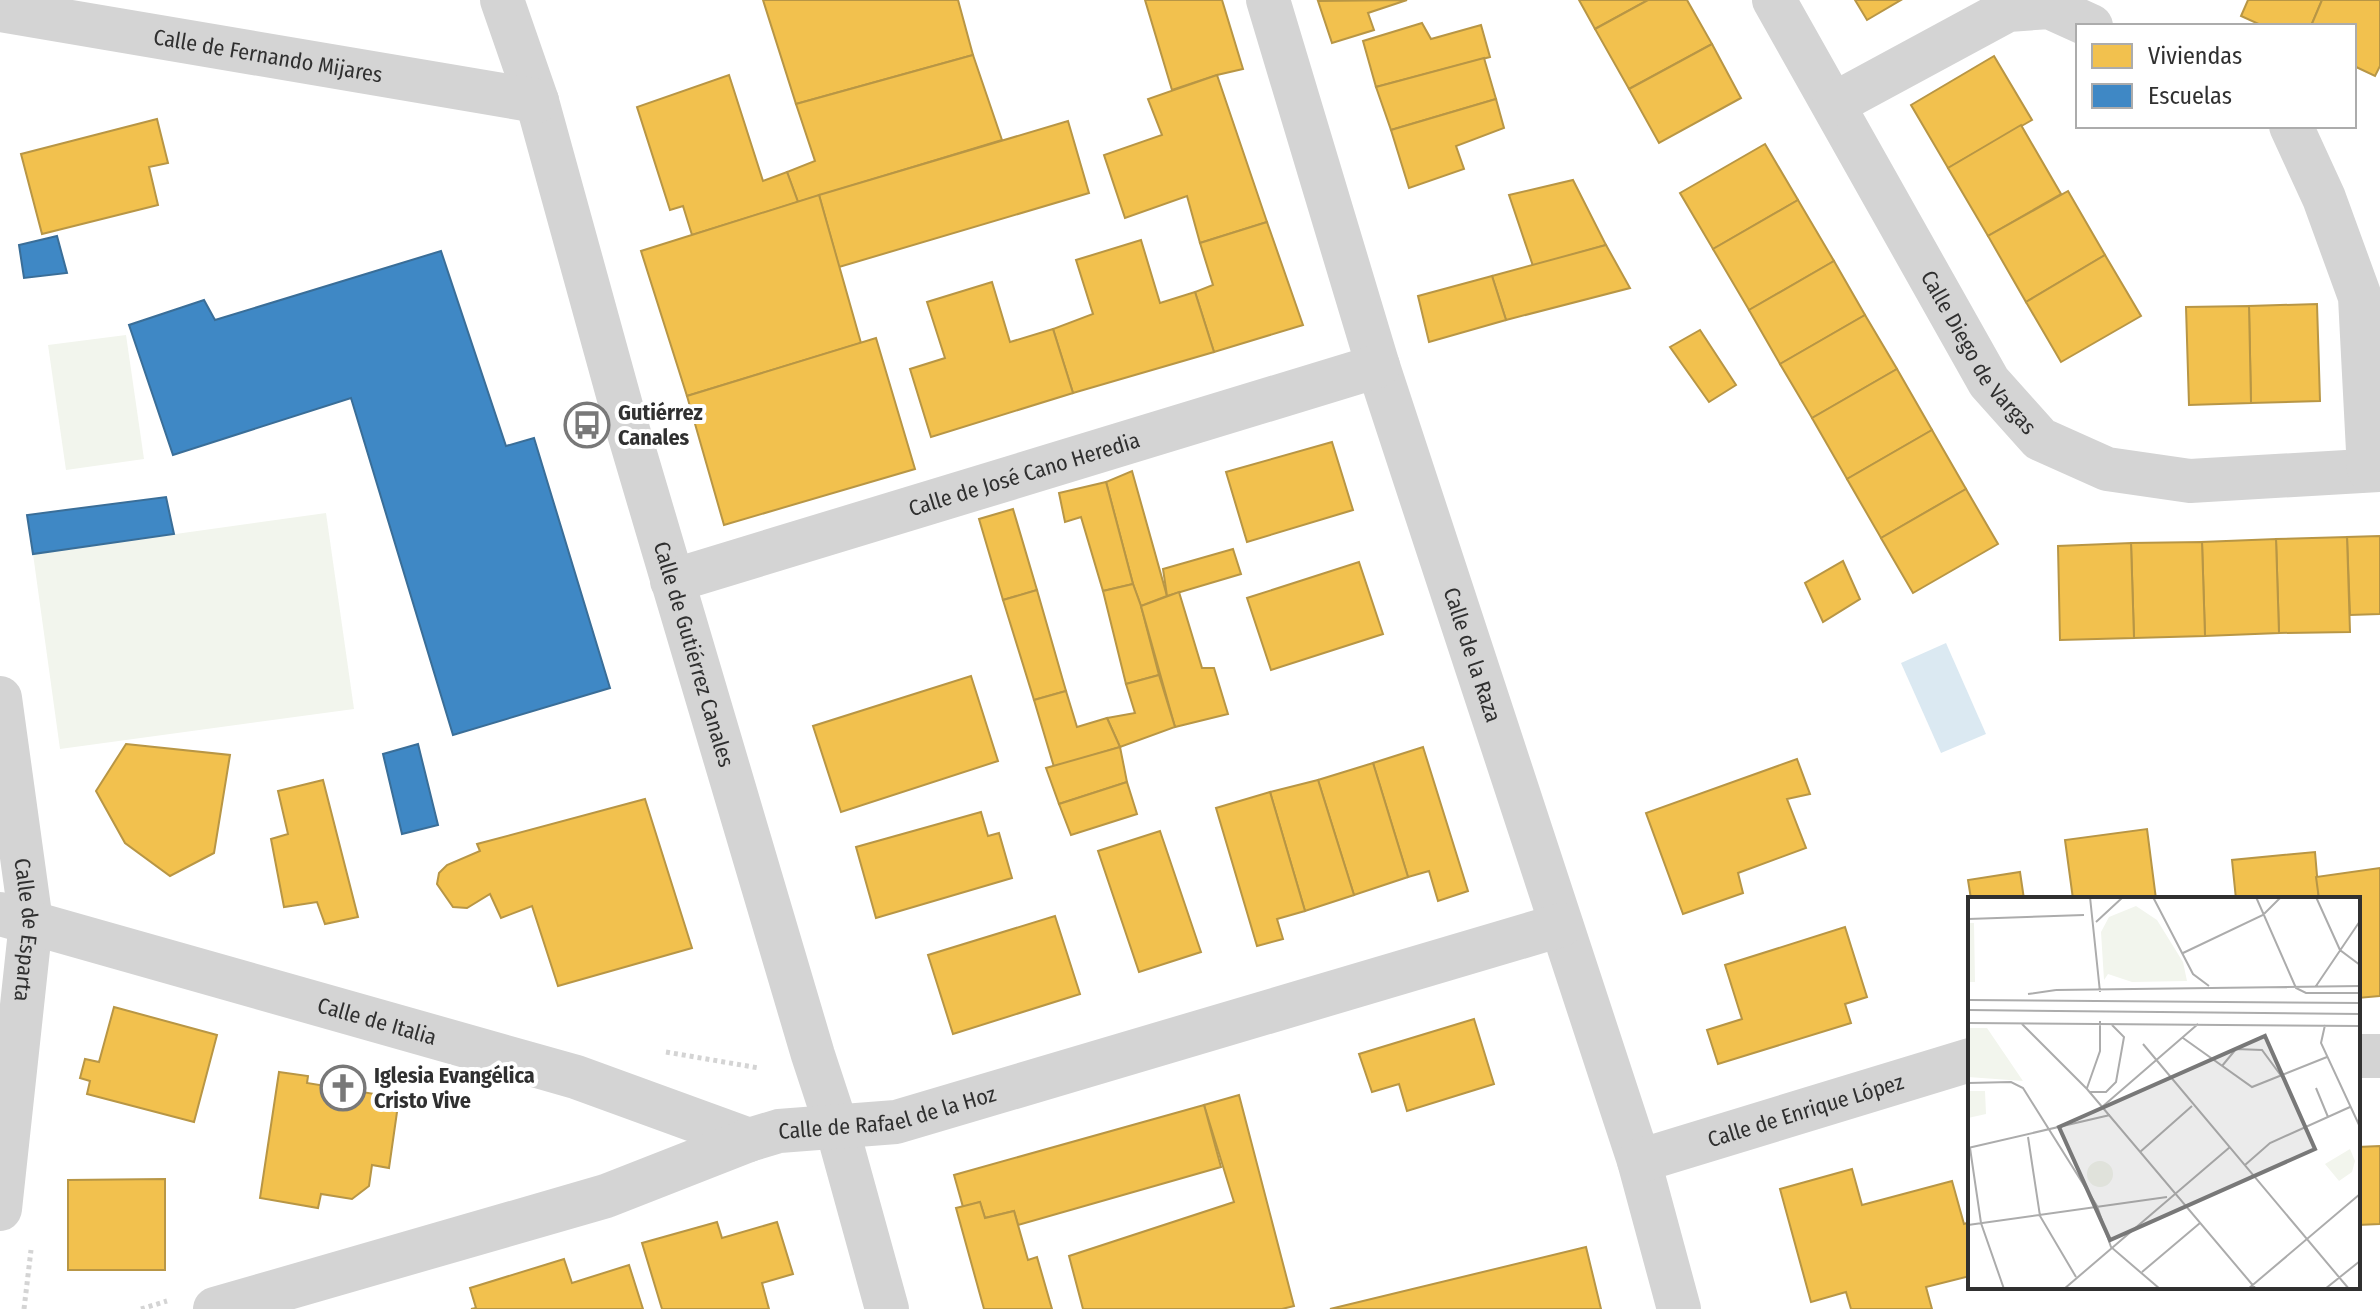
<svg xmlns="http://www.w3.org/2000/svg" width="2380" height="1309" font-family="'Fira Sans Condensed',sans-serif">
	<rect width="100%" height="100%" fill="#fff"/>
	<!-- green -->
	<g fill="#f2f5ed">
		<path d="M126 335 144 459 66 470 48 345Z"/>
		<path d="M326 513 354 709 60 749 33 554Z"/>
	</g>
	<!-- water -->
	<path fill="#dbe9f2" d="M1946 643 1986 734 1941 753 1901 663Z"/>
	<!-- homes -->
	<g fill="#f2c14e" stroke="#b89645" stroke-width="2">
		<path d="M763 0H958L973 55 796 104Z"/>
		<path d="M1145 0H1222L1243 69 1217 75 1172 90Z"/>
		<path d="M1407 0 1368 13 1374 30 1332 43 1318 1Z"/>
		<path d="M1579 0H1648L1595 29Z"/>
		<path d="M1648 0H1687L1712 44 1629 89 1595 29Z"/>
		<path d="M1855 0H1901L1867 20Z"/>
		<path d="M2248 0H2322L2311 26H2263L2241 16Z"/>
		<path d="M2322 0H2380V66L2375 76 2354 66V26H2311Z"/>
		<path d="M1422 23 1431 39 1481 25 1490 57 1376 87 1363 41Z"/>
		<path d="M1712 44 1741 98 1659 143 1629 89Z"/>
		<path d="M973 55 1002 140 798 202 787 172 815 161 796 104Z"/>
		<path d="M1994 56 2032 120 1948 168 1911 105Z"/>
		<path d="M1484 58 1496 99 1391 130 1376 87Z"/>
		<path d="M729 75 763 181 787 172 798 202 692 235 683 206 670 210 637 107Z"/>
		<path d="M1217 75 1267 222 1200 243 1187 196 1125 218 1104 155 1162 135 1148 99Z"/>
		<path d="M1496 99 1504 128 1456 146 1464 169 1409 188 1391 130Z"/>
		<path d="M157 119 168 163 149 167 158 205 42 234 21 154Z"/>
		<path d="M1068 121 1089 193 839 267 819 195Z"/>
		<path d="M2021 125 2061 194 1988 236 1948 168Z"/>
		<path d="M1765 144 1798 200 1713 249 1680 193Z"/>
		<path d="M1573 180 1606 245 1533 266 1509 195Z"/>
		<path d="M2068 191 2105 255 2026 302 1988 236Z"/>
		<path d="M819 195 861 343 687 396 641 251Z"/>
		<path d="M1798 200 1834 261 1749 310 1713 249Z"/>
		<path d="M1267 222 1303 325 1214 352 1195 292 1213 285 1200 243Z"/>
		<path d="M1141 240 1160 303 1195 292 1214 352 1073 393 1053 329 1093 314 1076 260Z"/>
		<path d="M1606 245 1630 288 1506 320 1492 276Z"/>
		<path d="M2105 255 2141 316 2061 362 2026 302Z"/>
		<path d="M1834 261 1865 315 1780 364 1749 310Z"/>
		<path d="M1492 276 1506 320 1429 342 1418 296Z"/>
		<path d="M992 282 1010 342 1053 329 1073 393 931 437 910 369 945 358 927 302Z"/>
		<path d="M2317 304 2320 401 2251 403 2249 306Z"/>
		<path d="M2249 306 2251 403 2189 405 2186 307Z"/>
		<path d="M1865 315 1897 369 1812 418 1780 364Z"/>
		<path d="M1700 330 1736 385 1709 402 1670 347Z"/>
		<path d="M876 338 915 469 724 525 687 396Z"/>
		<path d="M1897 369 1932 430 1847 479 1812 418Z"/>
		<path d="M1932 430 1966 489 1881 538 1847 479Z"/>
		<path d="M1332 442 1353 510 1247 542 1226 472Z"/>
		<path d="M1132 471 1167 596 1141 606 1133 584 1106 482Z"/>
		<path d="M1106 482 1133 584 1103 591 1081 517 1065 522 1059 493Z"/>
		<path d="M1966 489 1998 544 1913 593 1881 538Z"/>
		<path d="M1013 509 1037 590 1003 600 979 519Z"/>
		<path d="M2380 536V614L2350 615 2347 537Z"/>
		<path d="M2347 537 2350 632 2279 633 2276 539Z"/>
		<path d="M2276 539 2279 633 2205 636 2202 542Z"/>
		<path d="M2202 542 2205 636 2134 638 2131 543Z"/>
		<path d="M2131 543 2134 638 2060 640 2058 546Z"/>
		<path d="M1233 549 1241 574 1167 596 1163 569Z"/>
		<path d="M1843 561 1860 599 1823 622 1805 583Z"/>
		<path d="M1359 562 1383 634 1271 670 1247 598Z"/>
		<path d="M1133 584 1141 606 1159 675 1126 684 1103 591Z"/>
		<path d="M1037 590 1066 691 1034 700 1003 600Z"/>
		<path d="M1179 592 1202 668H1214L1228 714 1175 727 1141 606Z"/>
		<path d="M1159 675 1175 727 1120 747 1107 718 1135 713 1126 684Z"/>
		<path d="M971 676 998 761 841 812 813 726Z"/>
		<path d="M1066 691 1077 727 1107 718 1120 747 1054 767 1034 700Z"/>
		<path d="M126 744 230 755 214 853 170 876 125 843 96 791Z"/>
		<path d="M1120 747 1127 782 1059 804 1046 768Z"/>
		<path d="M1423 747 1468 891 1438 901 1429 871 1408 877 1373 763Z"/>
		<path d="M1797 759 1810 794 1787 799 1806 848 1738 873 1743 893 1683 914 1646 813Z"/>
		<path d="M1373 763 1408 877 1354 895 1318 780Z"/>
		<path d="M323 780 358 917 325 924 317 902 284 907 271 839 288 834 278 791Z"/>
		<path d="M1318 780 1354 895 1305 911 1270 792Z"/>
		<path d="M1127 782 1137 814 1071 835 1059 804Z"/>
		<path d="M1270 792 1305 911 1277 919 1283 939 1257 946 1216 808Z"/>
		<path d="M645 799 692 948 558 986 532 906 501 918 490 894 467 908 453 907 437 884 439 873 447 865 480 851 477 844Z"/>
		<path d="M981 812 988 836 999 833 1012 878 876 918 856 847Z"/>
		<path d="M2147 829 2156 899H2073L2065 840Z"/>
		<path d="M1160 831 1201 952 1139 972 1098 851Z"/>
		<path d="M2315 852 2319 899H2236L2232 860Z"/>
		<path d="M2380 868V996L2358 998V899H2319L2316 877Z"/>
		<path d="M2020 872 2024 899H1971L1968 880Z"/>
		<path d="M1055 916 1080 994 953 1034 928 955Z"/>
		<path d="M1845 927 1867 997 1845 1004 1851 1023 1718 1064 1707 1030 1742 1019 1725 965Z"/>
		<path d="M114 1007 217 1035 194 1122 87 1094 90 1081 80 1078 85 1059 99 1062Z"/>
		<path d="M1474 1019 1494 1084 1407 1111 1399 1084 1372 1092 1359 1054Z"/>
		<path d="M279 1072 308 1076 307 1083 399 1098 389 1168 372 1165 369 1186 352 1199 321 1194 318 1208 260 1198Z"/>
		<path d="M1239 1095 1294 1306 1282 1309H1083L1069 1256 1234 1202 1204 1105Z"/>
		<path d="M1204 1105 1221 1167 1018 1225 1014 1211 985 1218 980 1202 963 1207 954 1175Z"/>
		<path d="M2380 1146V1224L2358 1225V1147Z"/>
		<path d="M1852 1169 1862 1205 1952 1181 1964 1224 1970 1222V1276L1926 1287 1932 1309H1851L1846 1292 1811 1302 1780 1189Z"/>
		<path d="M165 1179V1270H68V1180Z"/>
		<path d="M980 1202 985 1218 1014 1211 1028 1260 1037 1257 1052 1309H984L956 1208Z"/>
		<path d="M717 1222 722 1238 777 1222 793 1274 762 1283 769 1309H662L642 1243Z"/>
		<path d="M1586 1247 1601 1309H1330Z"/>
		<path d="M564 1259 572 1283 629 1265 643 1309H471L476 1308 470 1288Z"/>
	</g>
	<!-- schools -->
	<g fill="#3f88c5" stroke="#3a6e98" stroke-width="2">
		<path d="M57 236 67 273 24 278 19 245Z"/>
		<path d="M441 251 506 446 534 438 610 688 453 735 351 398 173 455 129 325 204 300 215 320Z"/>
		<path d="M166 497 174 534 33 554 27 515Z"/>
		<path d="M418 744 438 825 402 834 383 754Z"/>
	</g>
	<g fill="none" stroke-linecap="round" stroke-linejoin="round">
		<!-- path -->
		<g stroke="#d4d4d4" stroke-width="5" stroke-dasharray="4 4" stroke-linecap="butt">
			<path d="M666 1052 759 1068"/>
			<path d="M24 1309 31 1250"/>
			<path d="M141 1309 167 1301"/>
		</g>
		<!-- street -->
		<g stroke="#d4d4d4" stroke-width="44">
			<path id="s1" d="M502 0 537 101 623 413 813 1055 837 1128 887 1309"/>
			<path id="s2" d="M1268 0 1378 366 1639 1161 1679 1309"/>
			<path id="s3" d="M1774 0 1989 382 2040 439 2107 469 2190 481 2380 470"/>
			<path id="s4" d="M0 10 537 101"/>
			<path d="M1834 104 2008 10 2049 7 2091 26"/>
			<path d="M2291 126 2324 198 2360 297 2369 470"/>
			<path id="s5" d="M672 581 1378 366"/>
			<path id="s6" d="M0 698 31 922 0 1209"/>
			<path id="s7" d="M0 914 576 1077 749 1140"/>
			<path d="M2358 1056H2380"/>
			<path id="s8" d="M1639 1161 1970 1060"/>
			<path id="s9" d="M215 1309 606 1196 749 1140 779 1131 896 1122 1561 925"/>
		</g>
	</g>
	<!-- icons -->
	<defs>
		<g id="bus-ring" transform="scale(2.3)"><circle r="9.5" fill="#fff" stroke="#787878" stroke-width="1.5"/><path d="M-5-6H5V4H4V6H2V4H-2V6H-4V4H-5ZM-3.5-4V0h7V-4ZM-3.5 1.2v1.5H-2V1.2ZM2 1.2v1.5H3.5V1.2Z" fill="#787878"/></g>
		<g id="church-ring" transform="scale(2.3)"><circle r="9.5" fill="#fff" stroke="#787878" stroke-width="1.5"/><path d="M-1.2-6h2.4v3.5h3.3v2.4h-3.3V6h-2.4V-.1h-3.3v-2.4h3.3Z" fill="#787878"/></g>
	</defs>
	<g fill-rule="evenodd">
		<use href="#bus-ring" x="587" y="425"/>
		<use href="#church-ring" x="343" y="1088"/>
	</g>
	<g text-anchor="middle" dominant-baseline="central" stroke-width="8" stroke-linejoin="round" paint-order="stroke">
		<!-- street labels -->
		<g font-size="22" fill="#303030" stroke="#fff">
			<text stroke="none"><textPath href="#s4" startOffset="272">Calle de Fernando Mijares</textPath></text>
			<text stroke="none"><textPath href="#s3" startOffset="408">Calle Diego de Vargas</textPath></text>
			<text stroke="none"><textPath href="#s5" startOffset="368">Calle de José Cano Heredia</textPath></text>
			<text stroke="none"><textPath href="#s1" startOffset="682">Calle de Gutiérrez Canales</textPath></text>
			<text stroke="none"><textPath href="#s2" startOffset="686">Calle de la Raza</textPath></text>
			<text stroke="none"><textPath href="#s6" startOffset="234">Calle de Esparta</textPath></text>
			<text stroke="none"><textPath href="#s7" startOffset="392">Calle de Italia</textPath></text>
			<text stroke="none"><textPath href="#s8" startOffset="174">Calle de Enrique López</textPath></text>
			<text stroke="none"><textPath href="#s9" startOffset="702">Calle de Rafael de la Hoz</textPath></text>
		</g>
		<!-- poi labels -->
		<g font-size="22" font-weight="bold" fill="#303030" stroke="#fff" text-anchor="start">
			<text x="618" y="412">Gutiérrez<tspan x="618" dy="25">Canales</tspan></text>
			<text x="374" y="1075">Iglesia Evangélica<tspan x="374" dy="25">Cristo Vive</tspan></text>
		</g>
	</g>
	<!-- overview -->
	<g transform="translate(1968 897)">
		<rect width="392" height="392" fill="#fff"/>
		<path d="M168 9 189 23 215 65 219 84 164 85 140 77 136 83 133 35 141 20ZM0 26H6L7 85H0ZM0 131H19L55 184 0 180ZM0 194H17L18 217 0 221ZM382 252 387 264 384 275 371 284 357 267ZM119 277a13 13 0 1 1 26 0a13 13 0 1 1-26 0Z" fill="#f2f5ed"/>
		<path fill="none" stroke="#acacac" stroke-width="2" d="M122 0 132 95M185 0 225 77 241 89M288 0 328 91 338 96H392M348 0 372 53 392 68M0 22 116 18M128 25 155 0M215 56 295 18 313 0M348 89 392 24M88 93 392 89M60 97 88 93M0 103 392 106M0 113 392 117M0 126 392 129M54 127 119 192 288 392M357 128 353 146 392 230M215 141 284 190 359 160M175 147 381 392M254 169 268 152 294 153 314 180M0 186 43 185 55 191 129 309 143 350 192 392M119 191 132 154V124M348 191 360 220M122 195H138L148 185 156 140 144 128M134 210 230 127M60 240 72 319 108 380M0 251 142 218M2 251 13 326 36 392M172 255 224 209M277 268 302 246 382 210M0 328 199 300M174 375 232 326M96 392 262 250M280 392 392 297M357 392 392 364"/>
		<path fill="#787878" fill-opacity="0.15" stroke="#787878" stroke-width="4" d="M297 139 347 252 142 343 91 230Z"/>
		<rect width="392" height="392" fill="none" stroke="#303030" stroke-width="4"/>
	</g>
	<!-- legend -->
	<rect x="2076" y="24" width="280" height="104" fill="#ffffff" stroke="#acacac" stroke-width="2"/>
	<rect x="2092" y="44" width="40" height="24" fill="#f2c14e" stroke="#acacac" stroke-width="2"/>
	<text x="2148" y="64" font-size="24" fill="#303030">Viviendas</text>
	<rect x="2092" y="84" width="40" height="24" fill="#3f88c5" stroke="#acacac" stroke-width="2"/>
	<text x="2148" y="104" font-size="24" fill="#303030">Escuelas</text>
</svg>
